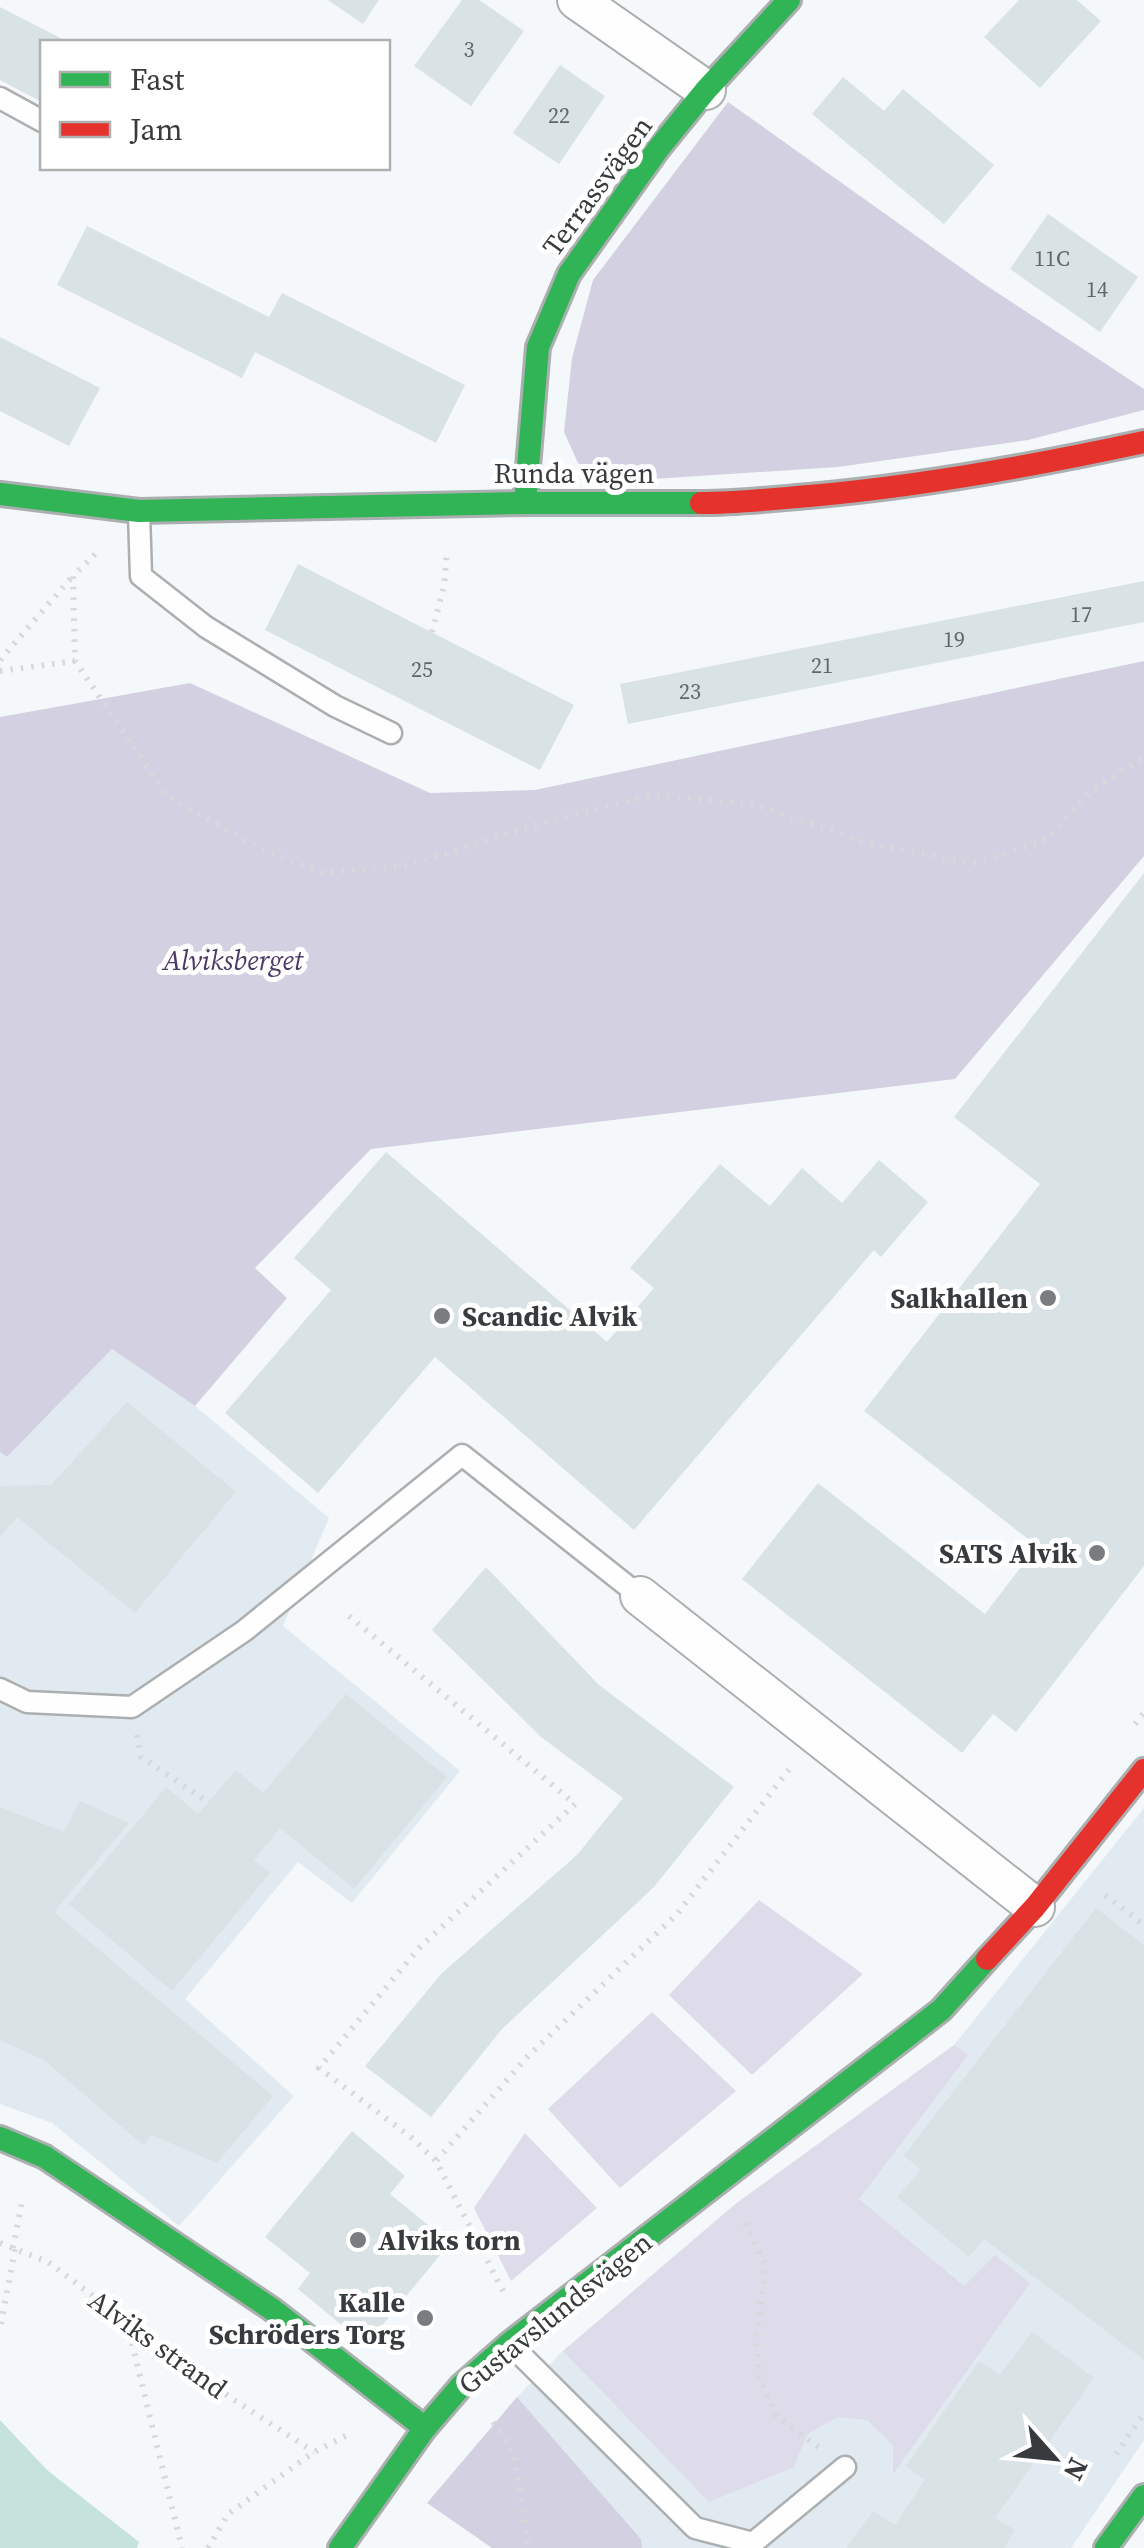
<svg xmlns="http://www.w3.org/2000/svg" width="1144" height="2548" font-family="'Source Serif 4',serif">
	<rect width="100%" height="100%" fill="#f5f8fa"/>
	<!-- built -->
	<g fill="#e1eaf0">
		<path d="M112 1349 195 1406 329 1518 283 1626 460 1771 352 1903 298 1862 185 1999 294 2096 179 2226 52 2123 0 2104V1452L7 1457Z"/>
		<path d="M1144 1808V2440L1071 2548H642L641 2539 517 2397 563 2351 735 2204 954 2045Z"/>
	</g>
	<!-- green -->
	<g fill="#dedbeb">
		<path d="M759 1900 863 1974 752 2075 669 1995Z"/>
		<path d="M652 2012 736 2091 620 2188 548 2109Z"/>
		<path d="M954 2045 968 2055 859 2199 964 2286 995 2255 1030 2283 893 2474V2445L867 2420 838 2417 807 2434 794 2467 709 2502 563 2351 736 2204Z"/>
		<path d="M525 2133 597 2208 511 2281 474 2208Z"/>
	</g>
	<!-- forest -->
	<g fill="#d3d0e2">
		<path d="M728 102 981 282 1144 389V410L1028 440 838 467 606 482 578 463 564 432 572 358 593 280Z"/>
		<path d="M1144 661V856L955 1079 371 1149 255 1268 287 1298 195 1406 112 1349 7 1457 0 1452V717L190 683 430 793 535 790Z"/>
		<path d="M517 2397 641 2539 642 2548H492L427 2503Z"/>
	</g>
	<!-- water -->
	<path fill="#c5e2dd" d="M0 2420 47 2470 139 2542 137 2548H0Z"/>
	<!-- building -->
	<g fill="#d9e2e5">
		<path d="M328 0H379L363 24Z"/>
		<path d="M462 0H479L524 31 471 106 414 66Z"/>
		<path d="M1019 0H1077L1101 21 1040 88 984 37Z"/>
		<path d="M0 7 68 42H42V102L0 80Z"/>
		<path d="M560 65 605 96 559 164 513 133Z"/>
		<path d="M843 77 884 111 903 89 994 165 944 224 812 114Z"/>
		<path d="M1048 214 1138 277 1100 332 1010 269Z"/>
		<path d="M87 226 269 317 282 293 465 385 436 443 255 352 242 378 57 285Z"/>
		<path d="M0 337 100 388 69 446 0 411Z"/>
		<path d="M298 564 574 705 540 770 265 630Z"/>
		<path d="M1144 581V622L628 724 620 684Z"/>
		<path d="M1144 873V1566L1016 1732 993 1714 962 1753 742 1579 818 1483 985 1614 1037 1546 864 1411 1040 1184 954 1117Z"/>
		<path d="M386 1152 607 1342 654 1288 630 1268 720 1164 770 1206 802 1168 842 1203 879 1160 928 1202 881 1257 874 1250 634 1530 435 1357 318 1493 225 1413 331 1290 294 1258Z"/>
		<path d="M127 1402 236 1492 135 1613 17 1517 0 1537V1486L51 1485Z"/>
		<path d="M486 1567 599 1685 734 1787 654 1887 502 2029 431 2117 365 2066 442 1973 577 1855 623 1798 541 1737 432 1630Z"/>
		<path d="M346 1694 447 1777 354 1889 280 1828 254 1860 270 1873 172 1991 69 1904 166 1787 198 1814 236 1770 263 1793Z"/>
		<path d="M80 1801 129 1823 54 1912 273 2096 217 2163 151 2135 144 2146 44 2060 0 2040V1807L64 1832Z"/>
		<path d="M1096 1908 1144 1945V2360L984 2239 969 2257 897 2197 921 2170 904 2155Z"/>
		<path d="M352 2131 405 2176 390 2194 450 2243 366 2345 298 2289 310 2273 265 2237Z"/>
		<path d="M1032 2332 1094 2378 995 2518 1015 2530 1004 2548H846L873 2511 895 2525 925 2480 906 2466 979 2361 1000 2375Z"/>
	</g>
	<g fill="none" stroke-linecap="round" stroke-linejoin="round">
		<!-- lane casing -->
		<g stroke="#acafb0" stroke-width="25">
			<g id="lane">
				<path d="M0 98 42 121"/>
				<path d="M139 513 141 576 206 627 335 706 391 733"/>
				<path d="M0 1689 27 1702 132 1707 244 1631 462 1455 640 1596"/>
				<path d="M512 2346 695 2528 753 2543"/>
				<path d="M753 2543 845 2467"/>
			</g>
		</g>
		<!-- street casing -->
		<g stroke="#acafb0" stroke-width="42">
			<g id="street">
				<path d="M577 0 706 90"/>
				<path d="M640 1596 1035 1907"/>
			</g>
		</g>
		<!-- fast casing -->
		<g stroke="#acafb0" stroke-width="28">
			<g id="fast">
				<path d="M0 494 139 511 525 503H701"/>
				<path d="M525 503 538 347 569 274 658 149 706 90 789 0"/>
				<path d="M0 2138 45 2157 273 2310 425 2428"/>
				<path d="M340 2548 425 2428 462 2385 510 2343 941 2010 987 1959"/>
				<path d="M1106 2548 1144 2496"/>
			</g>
		</g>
		<!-- jam casing -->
		<g stroke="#acafb0" stroke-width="28">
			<g id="jam">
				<path d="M701 503C737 503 773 499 809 496 922 486 1033 466 1144 442"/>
				<path d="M987 1959 1035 1907 1144 1770"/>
			</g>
		</g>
		<!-- path -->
		<g stroke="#d7d9d9" stroke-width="6" stroke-dasharray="2.5 8" stroke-linecap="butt">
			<path d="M95 554 73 576 75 661 168 797 262 849 323 873 410 865 535 825 653 795 752 804 874 845 976 863 1046 840 1092 790 1144 757"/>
			<path d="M432 632 444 586 447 550"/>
			<path d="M0 660 72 577"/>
			<path d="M0 671 75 661"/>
			<path d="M349 1616 575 1804 419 1948 319 2068 412 2138 436 2161"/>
			<path d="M1135 1724 1144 1713"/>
			<path d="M137 1735 141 1757 208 1802"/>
			<path d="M1105 1895 1144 1925"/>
			<path d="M745 2223 766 2267 756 2338 760 2379 776 2416 821 2449"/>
			<path d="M0 2243 48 2262 213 2386 314 2452"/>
			<path d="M13 2248 23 2197"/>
			<path d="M503 2291 436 2161 528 2056 677 1914 794 1763"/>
			<path d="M127 2323 182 2548"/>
			<path d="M1 2324 15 2249"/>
			<path d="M493 2422 514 2453 529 2548"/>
			<path d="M1116 2454 1144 2414"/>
			<path d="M208 2548 228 2514 314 2452 353 2432"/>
		</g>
		<!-- lane -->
		<use href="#lane" stroke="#fefefe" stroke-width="20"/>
		<!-- street -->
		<use href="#street" stroke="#fefefe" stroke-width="38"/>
		<!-- fast -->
		<use href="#fast" stroke="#30b455" stroke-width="22"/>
		<!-- jam -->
		<use href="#jam" stroke="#e5322d" stroke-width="22"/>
	</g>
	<!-- markers -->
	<g fill="#7a7d7f" stroke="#fff" stroke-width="4">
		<circle cx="1048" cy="1298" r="10"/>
		<circle cx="442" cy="1316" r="10"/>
		<circle cx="1097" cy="1553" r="10"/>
		<circle cx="358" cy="2240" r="10"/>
		<circle cx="425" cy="2318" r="10"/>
	</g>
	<g text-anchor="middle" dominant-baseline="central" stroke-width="10" stroke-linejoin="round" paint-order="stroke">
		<!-- number labels -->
		<g font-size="22" fill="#626669">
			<text x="469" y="49">3</text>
			<text x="559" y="115">22</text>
			<text x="1052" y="258">11C</text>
			<text x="1097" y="289">14</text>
			<text x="1081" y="614">17</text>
			<text x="954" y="639">19</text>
			<text x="822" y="665">21</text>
			<text x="422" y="669">25</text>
			<text x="690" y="691">23</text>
		</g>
		<!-- street labels -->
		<g font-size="28" fill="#383b3d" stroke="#fff">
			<text transform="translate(597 186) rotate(-54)">Terrassvägen</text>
			<text x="574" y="473">Runda vägen</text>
			<text transform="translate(555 2313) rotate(-39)">Gustavslundsvägen</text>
			<text transform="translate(158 2344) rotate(36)">Alviks strand</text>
		</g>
		<!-- park labels -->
		<g font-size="28" font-style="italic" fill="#4a3a66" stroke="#fff">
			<text x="233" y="960">Alviksberget</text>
		</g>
		<!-- poi labels -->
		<g font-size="28" font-weight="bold" fill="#383b3d" stroke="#fff" text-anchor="end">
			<text x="1028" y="1298">Salkhallen</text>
			<text x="462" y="1316" text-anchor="start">Scandic Alvik</text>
			<text x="1077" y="1553">SATS Alvik</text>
			<text x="378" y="2240" text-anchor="start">Alviks torn</text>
			<text x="405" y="2302">Kalle<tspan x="405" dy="32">Schröders Torg</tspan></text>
		</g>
	</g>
	<!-- legend -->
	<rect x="40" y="40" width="350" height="130" fill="#ffffff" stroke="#afb1b1" stroke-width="2.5"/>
	<rect x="60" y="72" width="50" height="15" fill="#30b455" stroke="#afb1b1" stroke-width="2.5"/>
	<text x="130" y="90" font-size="30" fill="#383b3d">Fast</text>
	<rect x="60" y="122" width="50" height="15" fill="#e5322d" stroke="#afb1b1" stroke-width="2.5"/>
	<text x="130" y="140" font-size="30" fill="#383b3d">Jam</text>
	<!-- north arrow -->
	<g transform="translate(1054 2458) rotate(117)" stroke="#ffffff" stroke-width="8" paint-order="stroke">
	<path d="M0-8L18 38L0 25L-18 38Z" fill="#383b3d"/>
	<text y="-15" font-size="28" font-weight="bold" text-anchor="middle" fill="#383b3d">N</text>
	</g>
</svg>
